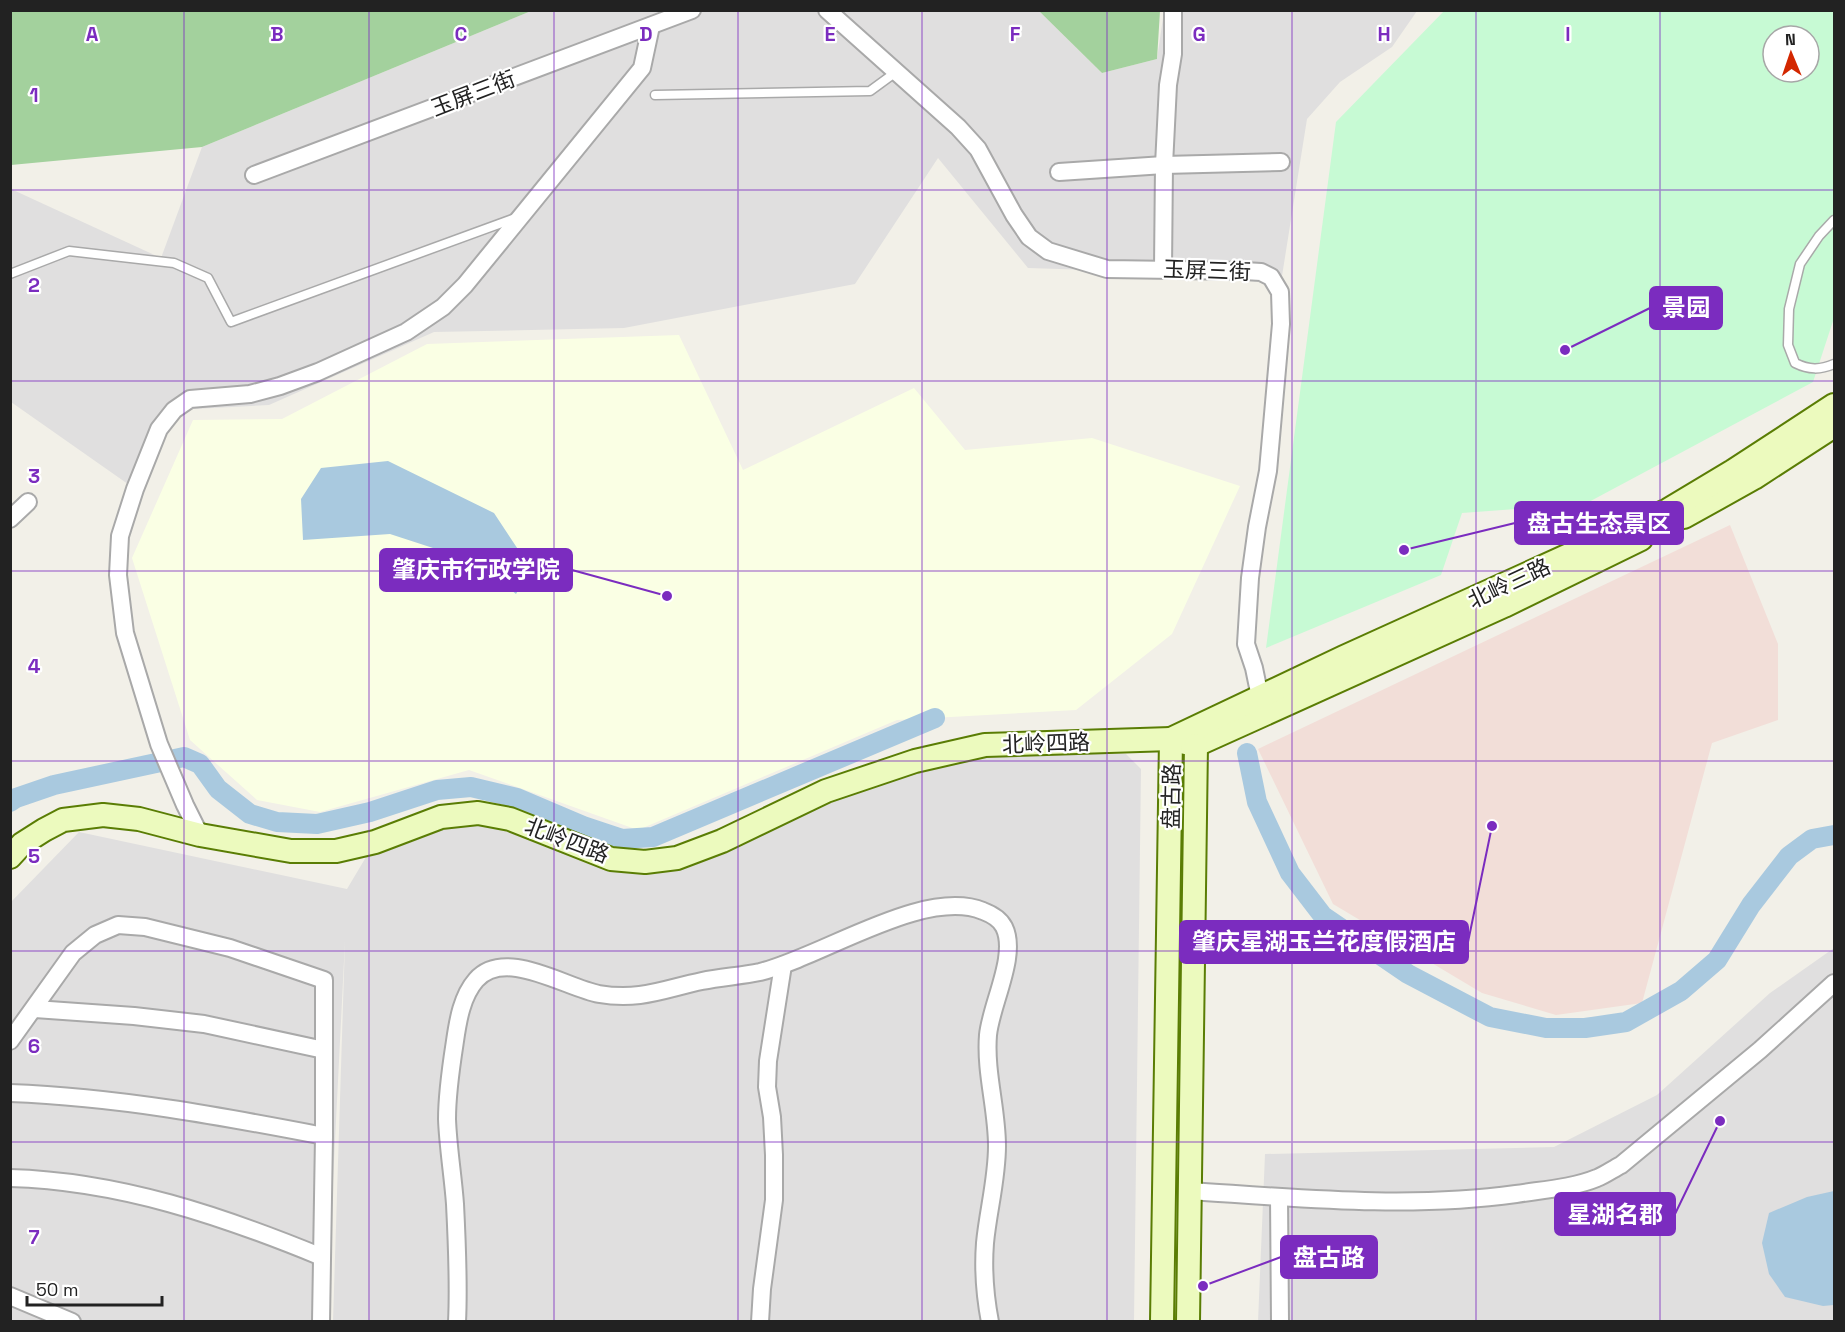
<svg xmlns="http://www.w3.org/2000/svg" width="1845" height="1332" font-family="'Space Grotesk','Noto Sans SC',sans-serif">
	<rect width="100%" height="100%" fill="#f2f0e8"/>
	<!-- residential -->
	<g fill="#e0dfdf">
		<path d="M531 11H1039L1102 73 1157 59 1164 11H1417L1392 47 1340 82 1307 119 1282 276 1028 268 938 158 855 284 624 328 434 332 269 405 174 410 135 489 11 402V189L161 258 202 147Z"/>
		<path d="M985 745 1126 754 1141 769 1134 1321H333L345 941 326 1321H11L10 903 79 832 347 889 375 842 478 813 645 862 826 791Z"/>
		<path d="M1834 948V1321L1258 1322 1265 1154 1554 1147 1657 1095 1770 993Z"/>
	</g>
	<!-- commercial -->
	<path fill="#f2ded8" d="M1730 525 1778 644V720L1712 743 1642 1003 1556 1015 1482 993 1333 904 1258 749Z"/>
	<!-- education -->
	<path fill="#faffe4" d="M679 335 743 470 914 388 965 450 1092 438 1240 486 1172 634 1076 710 897 720 638 830 469 770 320 812 257 800 190 740 132 558 193 420 282 419 427 344Z"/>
	<!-- forest -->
	<g fill="#a3d19d">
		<path d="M11 10H531V11L202 147 11 165Z"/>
		<path d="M1039 11H1160L1157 59 1102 73Z"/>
	</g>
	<!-- park -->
	<path fill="#c7fad4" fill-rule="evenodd" d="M1444 11H1834V318L1813 382 1585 504 1462 513 1441 575 1266 648 1336 122ZM1773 36H1809V72H1773Z"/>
	<!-- water -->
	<g fill="#a9c9df">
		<path d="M388 461 494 513 531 569 516 594 476 562 390 534 303 540 301 499 321 468Z"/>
		<path d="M1834 1191V1305L1823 1306 1785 1297 1769 1274 1762 1243 1769 1213 1807 1197Z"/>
	</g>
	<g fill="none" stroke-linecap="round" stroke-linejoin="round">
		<!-- canal -->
		<g stroke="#a9c9df" stroke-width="20">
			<path d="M1247 753 1257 802 1290 873 1323 916 1408 974 1490 1017 1546 1028H1585L1626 1022 1681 991 1717 960 1751 905 1789 856 1812 839 1834 835"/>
			<path d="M10 802 16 798 54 785 184 757 200 764 218 789 250 814 277 822 317 824 370 812 437 790 471 787 517 798 583 826 622 839 653 837 935 718"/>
		</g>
		<!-- lane casing -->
		<g stroke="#a9a9a9" stroke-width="11">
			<g id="lane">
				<path d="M655 95 870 91 896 72"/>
				<path d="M1834 220 1819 236 1800 264 1789 309 1788 345 1795 363C1809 370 1820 370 1834 364"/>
				<path d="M10 274 69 251 174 263 208 278 231 322 518 217"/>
			</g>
		</g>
		<!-- street casing -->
		<g stroke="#a9a9a9" stroke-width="20">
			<g id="street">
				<path d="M827 10 958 127 978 149 1014 215 1029 237 1048 251 1107 269 1244 271 1261 272 1271 277 1280 292 1281 324 1268 471 1257 527 1250 578 1246 644 1254 668 1260 697"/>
				<path d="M1059 172 1164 165 1281 162"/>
				<path d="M254 175 692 10"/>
				<path d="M1163 269 1164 165 1168 85 1173 54V10"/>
				<path d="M10 519 28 502"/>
				<path d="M200 835 185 805 159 744 125 633 118 575 120 536 135 489 159 429 174 410 190 399 250 394 280 386 318 372 406 332 443 307 465 285 642 68 651 26"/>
				<path d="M35 1009 134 1016 204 1024 324 1050"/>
				<path d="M10 1041 73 953 95 935 118 925 145 927 230 948 324 980V1136L321 1322"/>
				<path d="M10 1093C117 1097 220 1116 324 1136"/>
				<path d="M10 1178C119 1181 222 1216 322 1257"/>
				<path d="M1190 1191C1298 1198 1409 1209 1516 1194 1541 1190 1573 1188 1597 1178 1605 1175 1613 1169 1621 1165L1760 1050 1834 983"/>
				<path d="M1279 1197 1280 1322"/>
				<path d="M10 1296 72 1322"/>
				<path d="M457 1322C459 1282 457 1243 455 1204 453 1176 448 1147 447 1119 447 1092 451 1067 455 1041 458 1020 462 996 476 980 505 947 566 988 599 994 640 1001 664 989 702 981 721 977 741 976 760 972 822 957 924 887 983 911 991 914 1000 919 1004 927 1018 955 991 1004 988 1035 985 1072 997 1109 997 1146 997 1179 988 1211 985 1243 983 1269 985 1296 990 1322"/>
				<path d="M760 1322 762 1289 774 1200V1155L772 1117 767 1087 768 1061 783 965"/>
			</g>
		</g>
		<!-- secondary casing -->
		<g stroke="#5a7d04" stroke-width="26">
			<g id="secondary">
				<path d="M1684 517 1754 478 1834 426"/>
				<path d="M1203 742 1504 606 1641 539"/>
				<path d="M10 857 22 844 44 830 63 820 103 815 139 819 200 835 291 851H336L375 842 441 817 478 813 510 819 611 859 645 862 677 858 722 841 826 791 915 761 985 745 1171 739 1186 743"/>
				<path d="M1162 1322 1171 739 1344 657 1668 510 1733 471 1834 405"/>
				<path d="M1188 1322 1196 745"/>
			</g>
		</g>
		<!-- lane -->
		<use href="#lane" stroke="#fff" stroke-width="8"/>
		<!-- street -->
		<use href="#street" stroke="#fff" stroke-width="16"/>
		<!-- secondary -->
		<use href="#secondary" stroke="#ecfabe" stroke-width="22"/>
	</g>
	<!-- grid -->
	<path fill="none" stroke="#7b2cbf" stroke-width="1.5" stroke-opacity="0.55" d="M184 10V1322M369 10V1322M554 10V1322M738 10V1322M922 10V1322M1107 10V1322M1292 10V1322M1476 10V1322M1660 10V1322M10 190H1834M10 381H1834M10 571H1834M10 761H1834M10 951H1834M10 1142H1834"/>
	<g text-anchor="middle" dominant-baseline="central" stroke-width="4.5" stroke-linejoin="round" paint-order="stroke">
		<!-- street labels -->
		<g font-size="22" fill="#222" stroke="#fff">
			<text transform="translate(473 93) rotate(-21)">玉屏三街</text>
			<text transform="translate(1207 270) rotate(2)">玉屏三街</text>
			<text transform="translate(1509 583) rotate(-25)">北岭三路</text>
			<text transform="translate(1046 743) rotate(-2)">北岭四路</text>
			<text transform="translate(1171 796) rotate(-89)">盘古路</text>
			<text transform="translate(567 840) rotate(21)">北岭四路</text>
		</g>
	</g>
	<g font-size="20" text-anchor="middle" font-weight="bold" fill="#7b2cbf" stroke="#fff" stroke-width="4.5" stroke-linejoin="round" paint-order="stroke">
		<text x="92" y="41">A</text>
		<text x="277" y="41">B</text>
		<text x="461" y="41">C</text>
		<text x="646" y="41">D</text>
		<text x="830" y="41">E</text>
		<text x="1015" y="41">F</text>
		<text x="1199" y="41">G</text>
		<text x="1384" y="41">H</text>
		<text x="1568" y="41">I</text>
		<text x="34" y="102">1</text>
		<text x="34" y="292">2</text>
		<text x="34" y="483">3</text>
		<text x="34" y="673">4</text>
		<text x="34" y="863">5</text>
		<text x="34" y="1053">6</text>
		<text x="34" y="1244">7</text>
	</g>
	<!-- callouts -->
	<path fill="none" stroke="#7b2cbf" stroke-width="2" d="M1565 350L1650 308M1404 550L1515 523M667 596L572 570M1492 826L1468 942M1720 1121L1675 1214M1203 1286L1281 1257"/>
	<g fill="#7b2cbf" stroke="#fff" stroke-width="2">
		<circle cx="1565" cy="350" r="6"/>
		<circle cx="1404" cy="550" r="6"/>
		<circle cx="667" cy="596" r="6"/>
		<circle cx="1492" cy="826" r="6"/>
		<circle cx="1720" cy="1121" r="6"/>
		<circle cx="1203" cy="1286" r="6"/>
	</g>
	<g fill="#7b2cbf" stroke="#7b2cbf" stroke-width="2">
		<rect x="1650" y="287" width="72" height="42" rx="6"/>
		<rect x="1515" y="502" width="168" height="42" rx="6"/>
		<rect x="380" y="549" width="192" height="42" rx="6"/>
		<rect x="1180" y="921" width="288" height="42" rx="6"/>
		<rect x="1555" y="1193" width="120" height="42" rx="6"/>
		<rect x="1281" y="1236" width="96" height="42" rx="6"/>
	</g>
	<g font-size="24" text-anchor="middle" font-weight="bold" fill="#fff">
		<text x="1686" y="316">景园</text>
		<text x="1599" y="532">盘古生态景区</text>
		<text x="476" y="578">肇庆市行政学院</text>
		<text x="1324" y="950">肇庆星湖玉兰花度假酒店</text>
		<text x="1615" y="1223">星湖名郡</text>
		<text x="1329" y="1266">盘古路</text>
	</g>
	<!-- border -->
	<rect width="1845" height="1332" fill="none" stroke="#222222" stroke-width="24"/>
	<!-- north arrow -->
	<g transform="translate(1791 54) rotate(358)"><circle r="28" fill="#ffffff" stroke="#a7a7a7" stroke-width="1.5"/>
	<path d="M0-4.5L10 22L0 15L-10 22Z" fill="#d32700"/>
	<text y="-9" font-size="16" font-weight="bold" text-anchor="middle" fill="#222222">N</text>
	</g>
	<!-- scale -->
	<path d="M27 1296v9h135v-9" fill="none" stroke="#222222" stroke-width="3"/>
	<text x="36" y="1296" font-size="18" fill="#222222" stroke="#ffffff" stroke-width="4.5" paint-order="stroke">50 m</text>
</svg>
